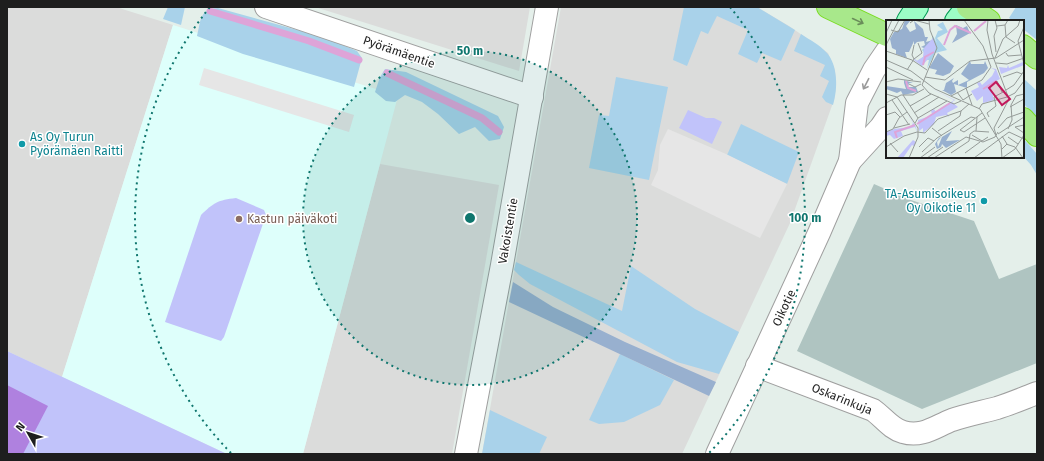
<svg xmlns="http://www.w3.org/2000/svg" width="1044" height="461" font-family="'Fira Sans',sans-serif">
	<rect width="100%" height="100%" fill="#e4efea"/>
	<!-- residential -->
	<g fill="#dbdcdb">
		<path d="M7 7H116L173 25 62 377 7 351Z"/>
		<path d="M315 7H530L519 71Z"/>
		<path d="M561 7H757L789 26 821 48 828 53 835 70 836 86 834 100 790 223 682 454H482Z"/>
		<path d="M380 164 499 185 452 454H303Z"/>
	</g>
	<!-- education -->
	<path fill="#defffb" d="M173 25 398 96 303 454H227L62 377Z"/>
	<!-- construction -->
	<path fill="#afc4c1" d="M874 184 908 199 974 221 999 279 1037 264V363L922 409 797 351Z"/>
	<!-- grass -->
	<g fill="#a9d2ea">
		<path d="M168 7H185L181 25 163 19Z"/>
		<path d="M684 7H757L795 30 781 61 762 53 757 63 738 54 748 30 717 16 708 34 701 31 687 66 673 60Z"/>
		<path d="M1016 7H1037V40L1023 29V21H1013L1009 18Z"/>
		<path d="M218 8 323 37 357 51 362 58 354 87 243 54 197 36C201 21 199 9 218 8Z"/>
		<path d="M801 34C810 40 820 45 827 53 838 66 838 89 833 105L826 102 822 97 829 81 820 76 825 65 794 51Z"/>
		<path d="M385 69 406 72 498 116 504 127 500 139 489 141 475 127 459 134 438 114 422 102 405 95 395 102 386 101 375 92 380 77Z"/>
		<path d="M616 77 668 87 649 180 589 168 599 115 609 116Z"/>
		<path d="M1023 78 1037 91V118L1023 103Z"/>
		<path d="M741 124 799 152 787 184 727 155Z"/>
		<path d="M1023 138 1037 154V175L1031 165 1023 156Z"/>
		<path d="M516 262 622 311 631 266 695 309 739 332 719 374 677 362 530 284 519 275 514 270Z"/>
		<path d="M620 354 674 380 660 405 624 422 599 424 589 420Z"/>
		<path d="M490 410 547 437 539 454H482Z"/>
	</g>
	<!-- forest -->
	<path fill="#98b0cf" d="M513 282 553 307 625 342 716 382 709 396 509 302Z"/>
	<!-- park -->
	<g fill="#c1c3fa">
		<path d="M688 110 706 118H714L722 122 712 144 679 128Z"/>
		<path d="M236 198 264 210 266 215 224 337 221 341 165 322 201 215C213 203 218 200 236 198Z"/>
		<path d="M7 351 227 454H7Z"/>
	</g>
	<!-- pitch -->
	<path fill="#af81df" d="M7 385 48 406 23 454H7Z"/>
	<!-- parking -->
	<g fill="#e6e6e6">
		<path d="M204 68 354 115 349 132 199 85Z"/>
		<path d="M668 129 726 154 787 184 760 238 651 185 658 170 660 145Z"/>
	</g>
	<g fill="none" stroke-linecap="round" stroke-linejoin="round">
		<!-- stream -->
		<g stroke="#dea4d8" stroke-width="7">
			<path d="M210 11 309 41 359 60"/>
			<path d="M387 73 482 118 499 132"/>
		</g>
		<!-- minor casing -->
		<g stroke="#9f9f9f" stroke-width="24">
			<g id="minor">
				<path d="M266 7 532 97"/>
				<path d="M850 161 881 127 887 118"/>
				<path d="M757 366 873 410C883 417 891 429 903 432 922 438 936 426 952 420 967 415 982 412 997 408 1010 404 1024 398 1037 393"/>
				<path d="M466 454 502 265 547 7"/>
				<path d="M717 454 819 233 850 161 857 103 874 70 887 51"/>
			</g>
		</g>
		<!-- major casing -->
		<g stroke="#009952" stroke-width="24">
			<g id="major">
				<path d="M908 21 917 7"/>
				<path d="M956 21 967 7"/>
			</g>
		</g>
		<!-- highway casing -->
		<g stroke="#7add22" stroke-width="24">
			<g id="highway">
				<path d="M828 7 887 35"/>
				<path d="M968 7 989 21"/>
				<path d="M1023 46 1037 58"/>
				<path d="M1023 119 1037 135"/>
			</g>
		</g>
		<!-- minor -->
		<use href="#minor" stroke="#fff" stroke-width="22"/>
		<!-- major -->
		<use href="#major" stroke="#9cfdc6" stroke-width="22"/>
		<!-- highway -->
		<use href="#highway" stroke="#a8e88b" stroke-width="22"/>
	</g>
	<!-- one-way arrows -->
	<defs><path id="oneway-shaft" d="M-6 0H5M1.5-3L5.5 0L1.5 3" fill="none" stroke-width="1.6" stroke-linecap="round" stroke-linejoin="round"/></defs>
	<use stroke="#6a8d5a" href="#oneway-shaft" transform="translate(858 21) rotate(25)"/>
	<use stroke="#9a9a9a" href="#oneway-shaft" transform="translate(866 84) rotate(117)"/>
	<!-- distance rings -->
	<circle cx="470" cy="218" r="167" fill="#0f766e" fill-opacity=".12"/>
	<g fill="none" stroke="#0f766e" stroke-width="2" stroke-dasharray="2 4">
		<circle cx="470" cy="218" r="167"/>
		<path d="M231 453A335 335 0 0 1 210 7M730 7A335 335 0 0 1 709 453"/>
	</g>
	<!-- markers -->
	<g fill="#0f9aa8" stroke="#fff" stroke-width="1.5">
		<circle cx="22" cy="144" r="4"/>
		<circle cx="984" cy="201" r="4"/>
	</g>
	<circle fill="#8d6e63" stroke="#fff" stroke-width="1.5" cx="239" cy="219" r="4"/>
	<g text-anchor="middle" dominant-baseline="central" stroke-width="3" stroke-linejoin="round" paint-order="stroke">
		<!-- street labels -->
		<g font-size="12" fill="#1e1e1e" stroke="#fff">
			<text transform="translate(399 52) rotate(19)">Pyörämäentie</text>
			<text transform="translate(508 231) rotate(-80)">Vakoistentie</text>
			<text transform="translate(784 308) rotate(-65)">Oikotie</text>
			<text transform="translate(842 399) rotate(22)">Oskarinkuja</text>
		</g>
		<!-- culture labels -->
		<g font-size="12" fill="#0d838f" stroke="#fff" text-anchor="start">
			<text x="30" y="137">As Oy Turun<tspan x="30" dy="14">Pyörämäen Raitti</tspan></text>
			<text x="976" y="194" text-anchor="end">TA-Asumisoikeus<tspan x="976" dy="14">Oy Oikotie 11</tspan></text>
		</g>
		<!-- education labels -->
		<g font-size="12" fill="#785e54" stroke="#fff" text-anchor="start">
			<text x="247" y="219">Kastun päiväkoti</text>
		</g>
	</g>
	<!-- overview -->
	<g transform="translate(886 20)">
		<rect width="138" height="138" fill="#e4efea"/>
		<path d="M57 2 62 12 51 18 61 30 49 33 41 49 43 40H39L36 46 28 39 31 41 37 37 39 34 36 30 38 28 39 31H43L47 16 51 23 49 18 52 11 57 10 51 5Z" fill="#a9d2ea"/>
		<path d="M19 0 24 1 20 6 24 12 30 9 28 1 37 9 39 17H42L40 22 47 20 39 32 38 28 35 27 39 25 38 21 31 22 28 25V38V21L23 32H19L21 38 10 34V30L6 28 4 19 8 12 16 9ZM70 5 77 8 81 6 84 13 66 23 71 14ZM52 33 68 46 64 53 57 56 49 54 51 50 43 48ZM84 41 85 44H98L99 41 102 48 98 53 81 62V68L68 64 70 72 65 75 56 70H58L60 63 68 58 66 61 67 63 72 60V65L83 60 75 54ZM18 60 27 63H23L22 67H30L32 72 17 75 15 71 11 73 0 69V66L20 69 18 63H12H18ZM66 111 60 121 74 120 60 128 56 124 55 127 51 129 49 124 53 118 55 117 51 122 52 127 56 117Z" fill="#98b0cf"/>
		<path d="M47 18 50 26 49 31 36 46 28 40 29 39 31 41 37 37 38 28ZM137 42 138 45 115 54 113 47 121 48 122 45 123 48ZM105 48 110 49 114 59 104 64 108 80 97 83V76L91 81 85 71 93 67 91 63 94 62 96 65 106 56 109 50ZM44 68 69 80 66 82 72 87 61 93 63 97 60 95 50 97 48 104 37 113V108L33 111 32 100 44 96 46 94 45 91 48 89 50 92 68 80ZM21 93 30 107 31 112 29 107 15 111 17 116 8 119 4 115 0 116V112L8 109 25 107 27 103ZM27 120 30 122 28 126 26 125 17 138H11Z" fill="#c1c3fa"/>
		<path fill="none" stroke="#dea4d8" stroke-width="2" d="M88 11 100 1M58 25 64 10 69 6 85 13M37 45 39 37 48 32M20 61 22 68 30 71M97 69 110 61M31 104 64 83M11 118 9 112 29 105"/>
		<path fill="none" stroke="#959b98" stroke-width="1" d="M43 0 44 10 51 28 36 65 43 73 68 84 75 81M102 0 101 10 106 34 123 79 108 108 110 115M109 0 111 8 108 16 110 32M24 3 28 0 43 4M119 5 120 17 129 23M111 6 119 5 122 0M138 7 132 21 138 44M5 10 12 12 19 0M0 13 6 0M0 25 13 0M28 25 26 35 28 39M0 31 26 40 41 50M120 33 122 36 135 35M109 38 117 19 132 6 134 0M0 40 25 51 49 69 94 89 115 124 116 138M110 43 121 44 138 38M0 47 27 60M21 50 28 39 36 33 32 23M39 57 59 60 84 41 110 38 138 20M117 57 131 52 136 54M111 61 116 72M0 62 12 59 35 62M23 64 29 67 35 64M80 68 86 85M120 70 128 65 138 51M71 72 77 80 86 74M0 74 11 77 32 108V117L23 138M17 75 32 98 29 103M65 76 96 60 105 47 97 26 78 0M121 77 129 73 138 61M6 80 23 105M0 83 15 75H27L38 69M24 86 45 74M110 86 108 77 119 71M124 87 138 79M93 89 96 84 121 77M28 93 53 77M96 93 74 110 78 112 99 98M0 95 9 92 14 97M103 97 101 93 110 86M32 98 61 81M138 105 129 107 138 113M8 108 24 104M46 108 56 116M112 108 121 98 138 92M122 109 126 100 125 85 130 76 138 74M52 111 74 96 75 91 83 84M88 111 103 112M90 111 91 97M0 112 7 109 13 98 21 92M112 114 138 97M86 115 96 121 102 117M122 117 132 124M4 123 12 132M120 124 129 127 137 138M0 127 18 116 31 112 39 113 52 99 75 91M33 127 42 118 48 121M116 129 121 124 116 116M36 132 51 118 85 97 89 98M65 133 83 121 84 114 88 111M79 133 94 122M34 138 49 127M41 138 57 127M48 138 80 117 97 122 109 117 112 112M88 138 123 112 138 119M116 138 129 129 138 115"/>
		<path fill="#c2185b" fill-opacity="0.15" stroke="#c2185b" stroke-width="2" d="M110 62 124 79 116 85 103 68Z"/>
		<rect width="138" height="138" fill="none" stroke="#1e1e1e" stroke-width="2"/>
	</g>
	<circle cx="470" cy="218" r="6" fill="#0f766e" stroke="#fff" stroke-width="2"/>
	<g font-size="12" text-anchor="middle" font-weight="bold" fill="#0f766e" stroke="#fff" stroke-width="3" stroke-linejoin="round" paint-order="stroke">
		<text x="470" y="55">50 m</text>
		<text x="805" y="222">100 m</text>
	</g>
	<!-- border -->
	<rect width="1044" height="461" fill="none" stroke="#1e1e1e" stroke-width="16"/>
	<!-- north arrow -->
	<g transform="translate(28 433) rotate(309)" stroke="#ffffff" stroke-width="3" paint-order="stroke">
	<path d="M0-3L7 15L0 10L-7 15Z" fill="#1e1e1e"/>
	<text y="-6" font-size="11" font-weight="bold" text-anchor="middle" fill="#1e1e1e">N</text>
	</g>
</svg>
